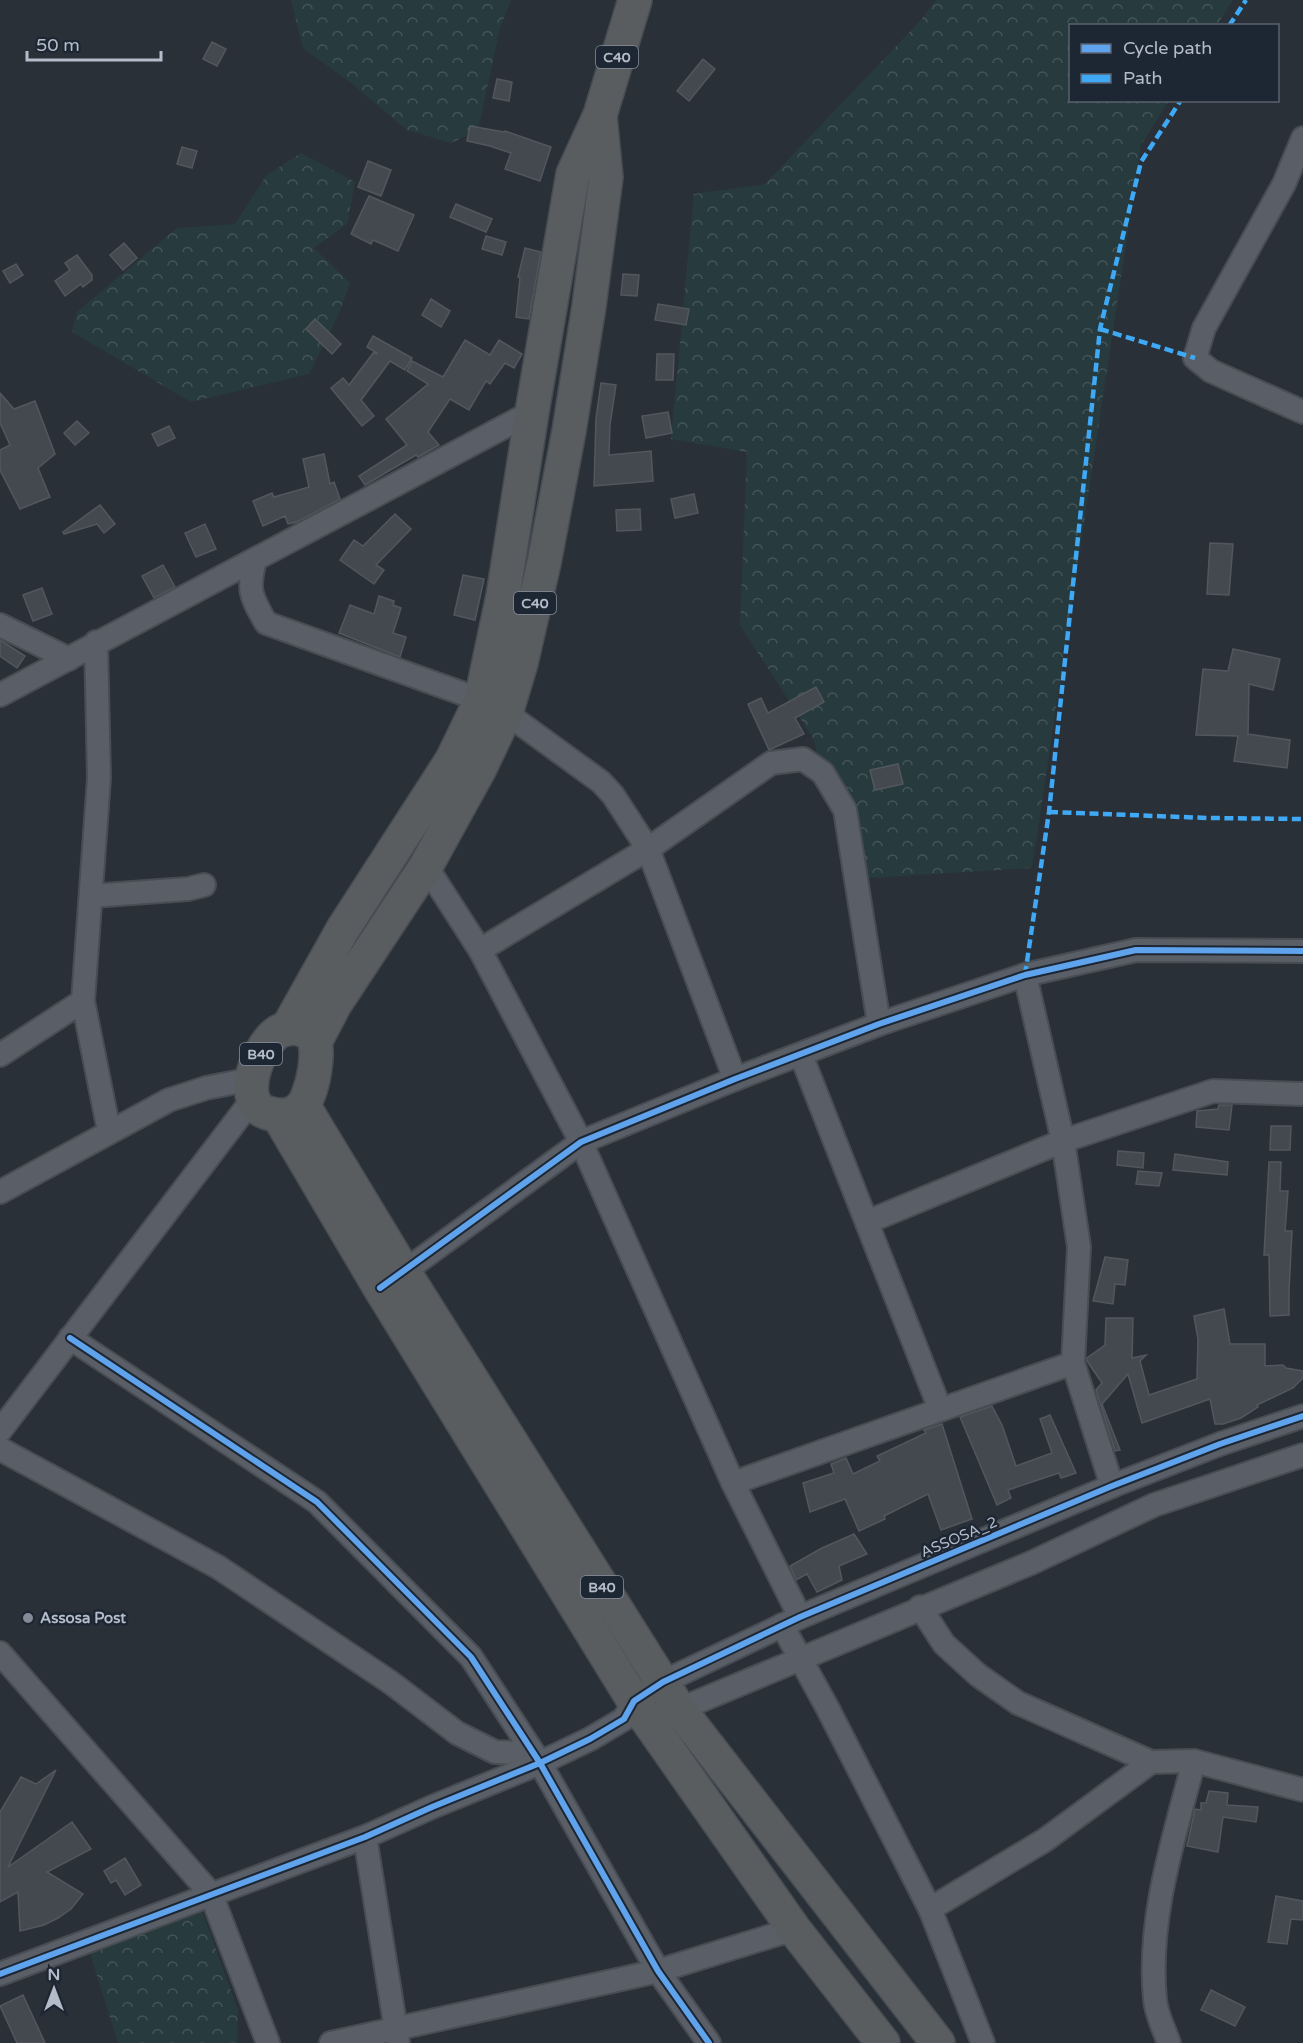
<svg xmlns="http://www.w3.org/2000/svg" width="1303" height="2043" font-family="'Varela Round',sans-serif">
	<defs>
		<pattern id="forest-crowns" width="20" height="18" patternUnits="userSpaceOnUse" patternTransform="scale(1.5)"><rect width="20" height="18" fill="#273a3e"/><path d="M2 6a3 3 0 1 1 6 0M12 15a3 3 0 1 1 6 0" fill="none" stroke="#445559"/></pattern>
	</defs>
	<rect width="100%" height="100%" fill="#2a3038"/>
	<!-- forest -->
	<g fill="url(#forest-crowns)">
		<path d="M291 0H511L500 28 478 130 451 143 407 130 351 83 303 48Z"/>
		<path d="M936 0H1233L1217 25 1070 26V100L1169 101 1141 145 1032 868 854 879 813 738 740 625 747 452 671 439 694 194 765 184 921 20Z"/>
		<path d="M301 153 355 182 347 224 314 248 350 283 339 313 309 374 191 402 72 332 77 312 177 228 235 224 266 176Z"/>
		<path d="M202 1911 238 2010 237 2043H118L90 1953Z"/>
	</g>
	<!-- building -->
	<g fill="#444950" stroke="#52575f" stroke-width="1.5">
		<path d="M212 42 226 49 217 66 203 59Z"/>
		<path d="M703 59 715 69 689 101 677 91Z"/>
		<path d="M497 79 512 82 509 101 493 98Z"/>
		<path d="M470 126 504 132 505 131 551 147 540 181 505 169 511 153 490 146 467 141Z"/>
		<path d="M182 147 197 151 192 168 177 164Z"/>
		<path d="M368 161 391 170 381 196 358 187Z"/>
		<path d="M369 196 414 215 398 251 373 240 371 244 351 234Z"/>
		<path d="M456 204 492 219 486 232 450 217Z"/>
		<path d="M486 236 506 242 502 255 482 249Z"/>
		<path d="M124 243 137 258 123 270 110 255Z"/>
		<path d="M525 248 541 252 529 319 516 317 520 278 518 277Z"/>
		<path d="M77 255 92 275V280L83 287 81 284 65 296 55 281 70 270 65 263Z"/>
		<path d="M16 264 23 275 10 283 3 271Z"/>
		<path d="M623 274 639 275 637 296 621 295Z"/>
		<path d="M431 299 450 311 441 327 422 315Z"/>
		<path d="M658 304 689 309 686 325 655 320Z"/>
		<path d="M315 319 341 344 332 354 306 329Z"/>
		<path d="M373 336 412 358 405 370 390 361 361 400 374 416 362 426 331 388 343 378 349 385 374 352 376 354 377 353 367 347Z"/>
		<path d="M465 340 490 355 499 340 522 354 514 368 505 363 490 384 486 381 469 410 450 399 428 432 439 445 418 457 416 455 365 485 359 476 407 445 386 419 428 384 407 371 412 361 443 377Z"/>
		<path d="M657 354H674L673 380H656Z"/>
		<path d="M601 383 616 385 610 425 609 455 651 451 653 481 594 486 596 418Z"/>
		<path d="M0 393 14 409 35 401 55 454 38 468 50 497 20 509 0 470V450L10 445 0 423Z"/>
		<path d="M668 412 672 433 646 438 642 416Z"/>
		<path d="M77 421 89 433 75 445 64 433Z"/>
		<path d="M169 426 175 438 158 446 152 434Z"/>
		<path d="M324 454 330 484 334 482 340 499 297 522 288 524 285 516 263 526 253 501 272 493 274 497 309 487 303 459Z"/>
		<path d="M694 494 698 513 675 518 671 499Z"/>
		<path d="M100 505 115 524 104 533 97 524 64 534 63 532Z"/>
		<path d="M640 509 641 530 617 531 616 510Z"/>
		<path d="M395 514 411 529 376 565 384 570 374 584 340 560 354 540 363 546Z"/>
		<path d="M205 524 216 549 196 557 185 533Z"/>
		<path d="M1210 543 1233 544 1229 595 1207 594Z"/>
		<path d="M163 565 175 587 154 598 142 576Z"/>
		<path d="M463 575 484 579 475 620 454 615Z"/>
		<path d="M42 588 52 614 33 621 23 595Z"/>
		<path d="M379 596 394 601 393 605 401 608 393 633 406 637 400 657 339 633 350 605 374 614Z"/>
		<path d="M0 640 25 656 17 668 0 656Z"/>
		<path d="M1233 649 1280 659 1273 690 1249 684 1248 734 1290 740 1287 768 1234 761 1238 736 1196 735 1203 669 1228 671Z"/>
		<path d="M816 687 824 702 795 718 804 734 769 750 748 704 761 698 768 713Z"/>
		<path d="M898 764 903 784 875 790 870 770Z"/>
		<path d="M1219 1105H1232L1229 1130 1196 1127 1197 1111 1218 1109Z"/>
		<path d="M1271 1126H1291L1290 1150H1270Z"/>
		<path d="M1118 1151 1144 1153 1143 1168 1117 1165Z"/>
		<path d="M1175 1154 1228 1162 1227 1175 1173 1170Z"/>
		<path d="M1269 1162H1281L1280 1191H1288L1285 1231H1292L1289 1291V1315L1270 1316 1269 1255H1264Z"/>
		<path d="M1138 1171 1162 1173 1159 1186 1136 1184Z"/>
		<path d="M1105 1257 1128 1260 1125 1285 1115 1284 1113 1304 1093 1301Z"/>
		<path d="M1224 1309 1230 1344H1265V1366L1283 1365 1286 1368 1303 1371V1378L1293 1388 1257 1405 1258 1407 1241 1418 1223 1424H1215L1210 1399 1142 1423 1128 1374 1102 1404 1120 1450 1115 1451 1096 1390 1102 1383 1087 1361V1358L1105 1345 1106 1318H1133L1132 1358 1146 1355 1140 1361 1149 1395 1197 1379 1198 1339 1194 1316Z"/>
		<path d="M992 1406 1002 1425 1016 1466 1052 1453 1040 1419 1050 1415 1076 1473 1061 1478 1059 1473 1008 1490 1011 1498 997 1505 960 1417Z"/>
		<path d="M942 1424 972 1519 941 1530 928 1494 884 1516 885 1519 859 1531 845 1499 810 1512 803 1483 834 1473 831 1464 846 1458 853 1474 880 1461 877 1456 926 1433 924 1430Z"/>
		<path d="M854 1534 867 1554 839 1566 842 1580 817 1592 807 1574 796 1580 790 1566 822 1548Z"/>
		<path d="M56 1770 8 1867 72 1822 91 1849 47 1872 83 1894 71 1909 58 1918 44 1925 20 1931 18 1892 0 1902V1812L21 1777 36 1784Z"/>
		<path d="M1209 1791 1228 1793 1227 1805 1258 1807 1256 1822 1223 1817 1218 1852 1187 1846 1195 1809 1201 1810V1803H1206Z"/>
		<path d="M125 1858 141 1885 125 1895 116 1880 111 1883 104 1871Z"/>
		<path d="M1276 1896 1303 1901V1920L1291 1919 1287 1944 1268 1942Z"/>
		<path d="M1211 1990 1245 2007 1235 2026 1201 2010Z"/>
		<path d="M23 1995 45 2043H17L0 2006Z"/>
	</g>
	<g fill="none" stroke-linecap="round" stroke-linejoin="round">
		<!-- minor casing -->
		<g stroke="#484c53" stroke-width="26">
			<g id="minor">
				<path d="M1303 138 1284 184 1204 328 1195 358 1211 371 1303 412"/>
				<path d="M255 560C247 591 251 596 266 623L481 700"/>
				<path d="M0 625 69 659"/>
				<path d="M96 642 99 778 83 1001 109 1131"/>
				<path d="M0 695 532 412"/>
				<path d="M506 713 601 782 613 795 648 849 735 1079"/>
				<path d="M426 866 480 950 581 1142 733 1483 800 1617"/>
				<path d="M91 896 188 889 204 885"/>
				<path d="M480 950 648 849 771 763 803 759 823 773 845 810 879 1024"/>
				<path d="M0 1055 83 1001"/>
				<path d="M801 1055 940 1409"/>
				<path d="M0 1192 169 1100 206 1088 252 1079"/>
				<path d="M867 1222 1063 1141 1213 1091 1303 1094"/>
				<path d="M394 1279 581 1142 735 1079 879 1024 1025 975 1136 950 1303 951"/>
				<path d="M70 1338 317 1502 471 1657 540 1763 658 1971 709 2043"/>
				<path d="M1073 1363 1112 1486"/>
				<path d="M0 1431 252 1100"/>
				<path d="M0 1449 218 1567 390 1682 457 1733 495 1752 519 1753 530 1748"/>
				<path d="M733 1483 1073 1363 1079 1247 1063 1141 1025 975"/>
				<path d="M920 1607 944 1644 978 1675 1018 1703 1151 1762 1194 1761 1303 1790"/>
				<path d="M782 1625 828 1709 930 1909 983 2043"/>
				<path d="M0 1653 211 1894 268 2043"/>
				<path d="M666 1715 1031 1563 1154 1505 1303 1455"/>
				<path d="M365 1837 398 2042"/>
				<path d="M930 1909 1045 1840 1151 1762"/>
				<path d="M0 1974 365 1837 432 1807 540 1763 590 1739 624 1719 634 1701 663 1682 800 1617 1112 1486 1220 1444 1303 1416"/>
				<path d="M331 2043 658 1971 794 1929"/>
				<path d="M1169 2043C1164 2029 1156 2014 1155 1999 1147 1920 1174 1837 1194 1761"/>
			</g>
		</g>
		<!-- highway casing -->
		<g stroke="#474c53" stroke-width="36">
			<g id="highway">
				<path d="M296 1028C302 1030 308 1031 312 1036 322 1048 312 1095 302 1106 294 1115 283 1117 272 1114 267 1113 260 1111 257 1106 242 1088 260 1044 278 1032 283 1029 290 1028 296 1028Z"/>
				<path d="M287 1029 343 929 452 760 481 700 503 596 532 412 573 174 600 115 635 0"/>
				<path d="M315 1042 335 1004 426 866 480 768 506 713 521 663 544 563 569 431 589 306 606 177 600 116"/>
				<path d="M303 1105 404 1272 679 1709 938 2043"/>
				<path d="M278 1115 380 1288 634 1701 794 1929 883 2043"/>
			</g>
		</g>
		<!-- minor -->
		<use href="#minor" stroke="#5a5e66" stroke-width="22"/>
		<!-- highway -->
		<use href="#highway" stroke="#5a5d60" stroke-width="33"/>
		<!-- quiet -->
		<g stroke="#3fa9f5" stroke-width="4.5" stroke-dasharray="9 4.5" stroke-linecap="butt">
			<path d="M1229 26 1246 0"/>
			<path d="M1100 329 1195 358"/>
			<path d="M1049 812 1209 818 1303 819"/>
			<path d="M1025 975 1049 812 1100 329 1141 162 1181 100"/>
		</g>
		<!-- cycleway casing -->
		<g stroke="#1d2633" stroke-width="10">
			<g id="cycleway">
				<path d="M380 1288 581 1142 735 1079 879 1024 1025 975 1136 950 1303 951"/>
				<path d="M70 1338 317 1502 471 1657 540 1763 658 1971 709 2043"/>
				<path d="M0 1974 365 1837 432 1807 540 1763 590 1739 624 1719 634 1701 663 1682 800 1617 1112 1486 1220 1444 1303 1416"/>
			</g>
		</g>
		<!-- cycleway -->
		<use href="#cycleway" stroke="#60a3ed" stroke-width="6"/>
	</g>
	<!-- markers -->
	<circle fill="#848b96" stroke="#1d2633" stroke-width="2" cx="28" cy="1618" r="6"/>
	<g text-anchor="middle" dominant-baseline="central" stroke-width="5" stroke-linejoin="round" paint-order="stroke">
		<!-- shield labels -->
		<g fill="#1d2633" stroke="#878f9c" stroke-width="1.5">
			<rect x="596" y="46" width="42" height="22" rx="4.5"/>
			<rect x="514" y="592" width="42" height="22" rx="4.5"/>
			<rect x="240" y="1043" width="42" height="22" rx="4.5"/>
			<rect x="581" y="1576" width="42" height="22" rx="4.5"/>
		</g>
		<g font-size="14" font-weight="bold" fill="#b4bcc9">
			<text x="617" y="57">C40</text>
			<text x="535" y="603">C40</text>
			<text x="261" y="1054">B40</text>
			<text x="602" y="1587">B40</text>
		</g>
		<!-- street labels -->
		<g font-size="15" fill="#b4bcc9" stroke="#1d2633">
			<text transform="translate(959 1537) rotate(-23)">ASSOSA_2</text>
		</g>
		<!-- poi labels -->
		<g font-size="15" font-weight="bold" fill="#b4bcc9" stroke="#1d2633" text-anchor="start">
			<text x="40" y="1618">Assosa Post</text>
		</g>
	</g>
	<!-- legend -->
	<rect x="1069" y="24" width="210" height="78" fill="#1d2633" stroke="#59626f" stroke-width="1.5"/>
	<rect x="1081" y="44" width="30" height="9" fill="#60a3ed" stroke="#59626f" stroke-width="1.5"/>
	<text x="1123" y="54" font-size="18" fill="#b4bcc9">Cycle path</text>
	<rect x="1081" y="74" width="30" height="9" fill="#3fa9f5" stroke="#59626f" stroke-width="1.5"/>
	<text x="1123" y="84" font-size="18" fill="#b4bcc9">Path</text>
	<!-- north arrow -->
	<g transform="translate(54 1989)" stroke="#1d2633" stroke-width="4.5" paint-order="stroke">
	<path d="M0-4.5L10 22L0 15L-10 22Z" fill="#b4bcc9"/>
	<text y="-9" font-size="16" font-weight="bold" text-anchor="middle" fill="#b4bcc9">N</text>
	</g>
	<!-- scale -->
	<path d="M27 51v9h134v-9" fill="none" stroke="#b4bcc9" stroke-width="3"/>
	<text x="36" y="51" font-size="18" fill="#b4bcc9" stroke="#1d2633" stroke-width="4.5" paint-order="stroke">50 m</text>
</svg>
